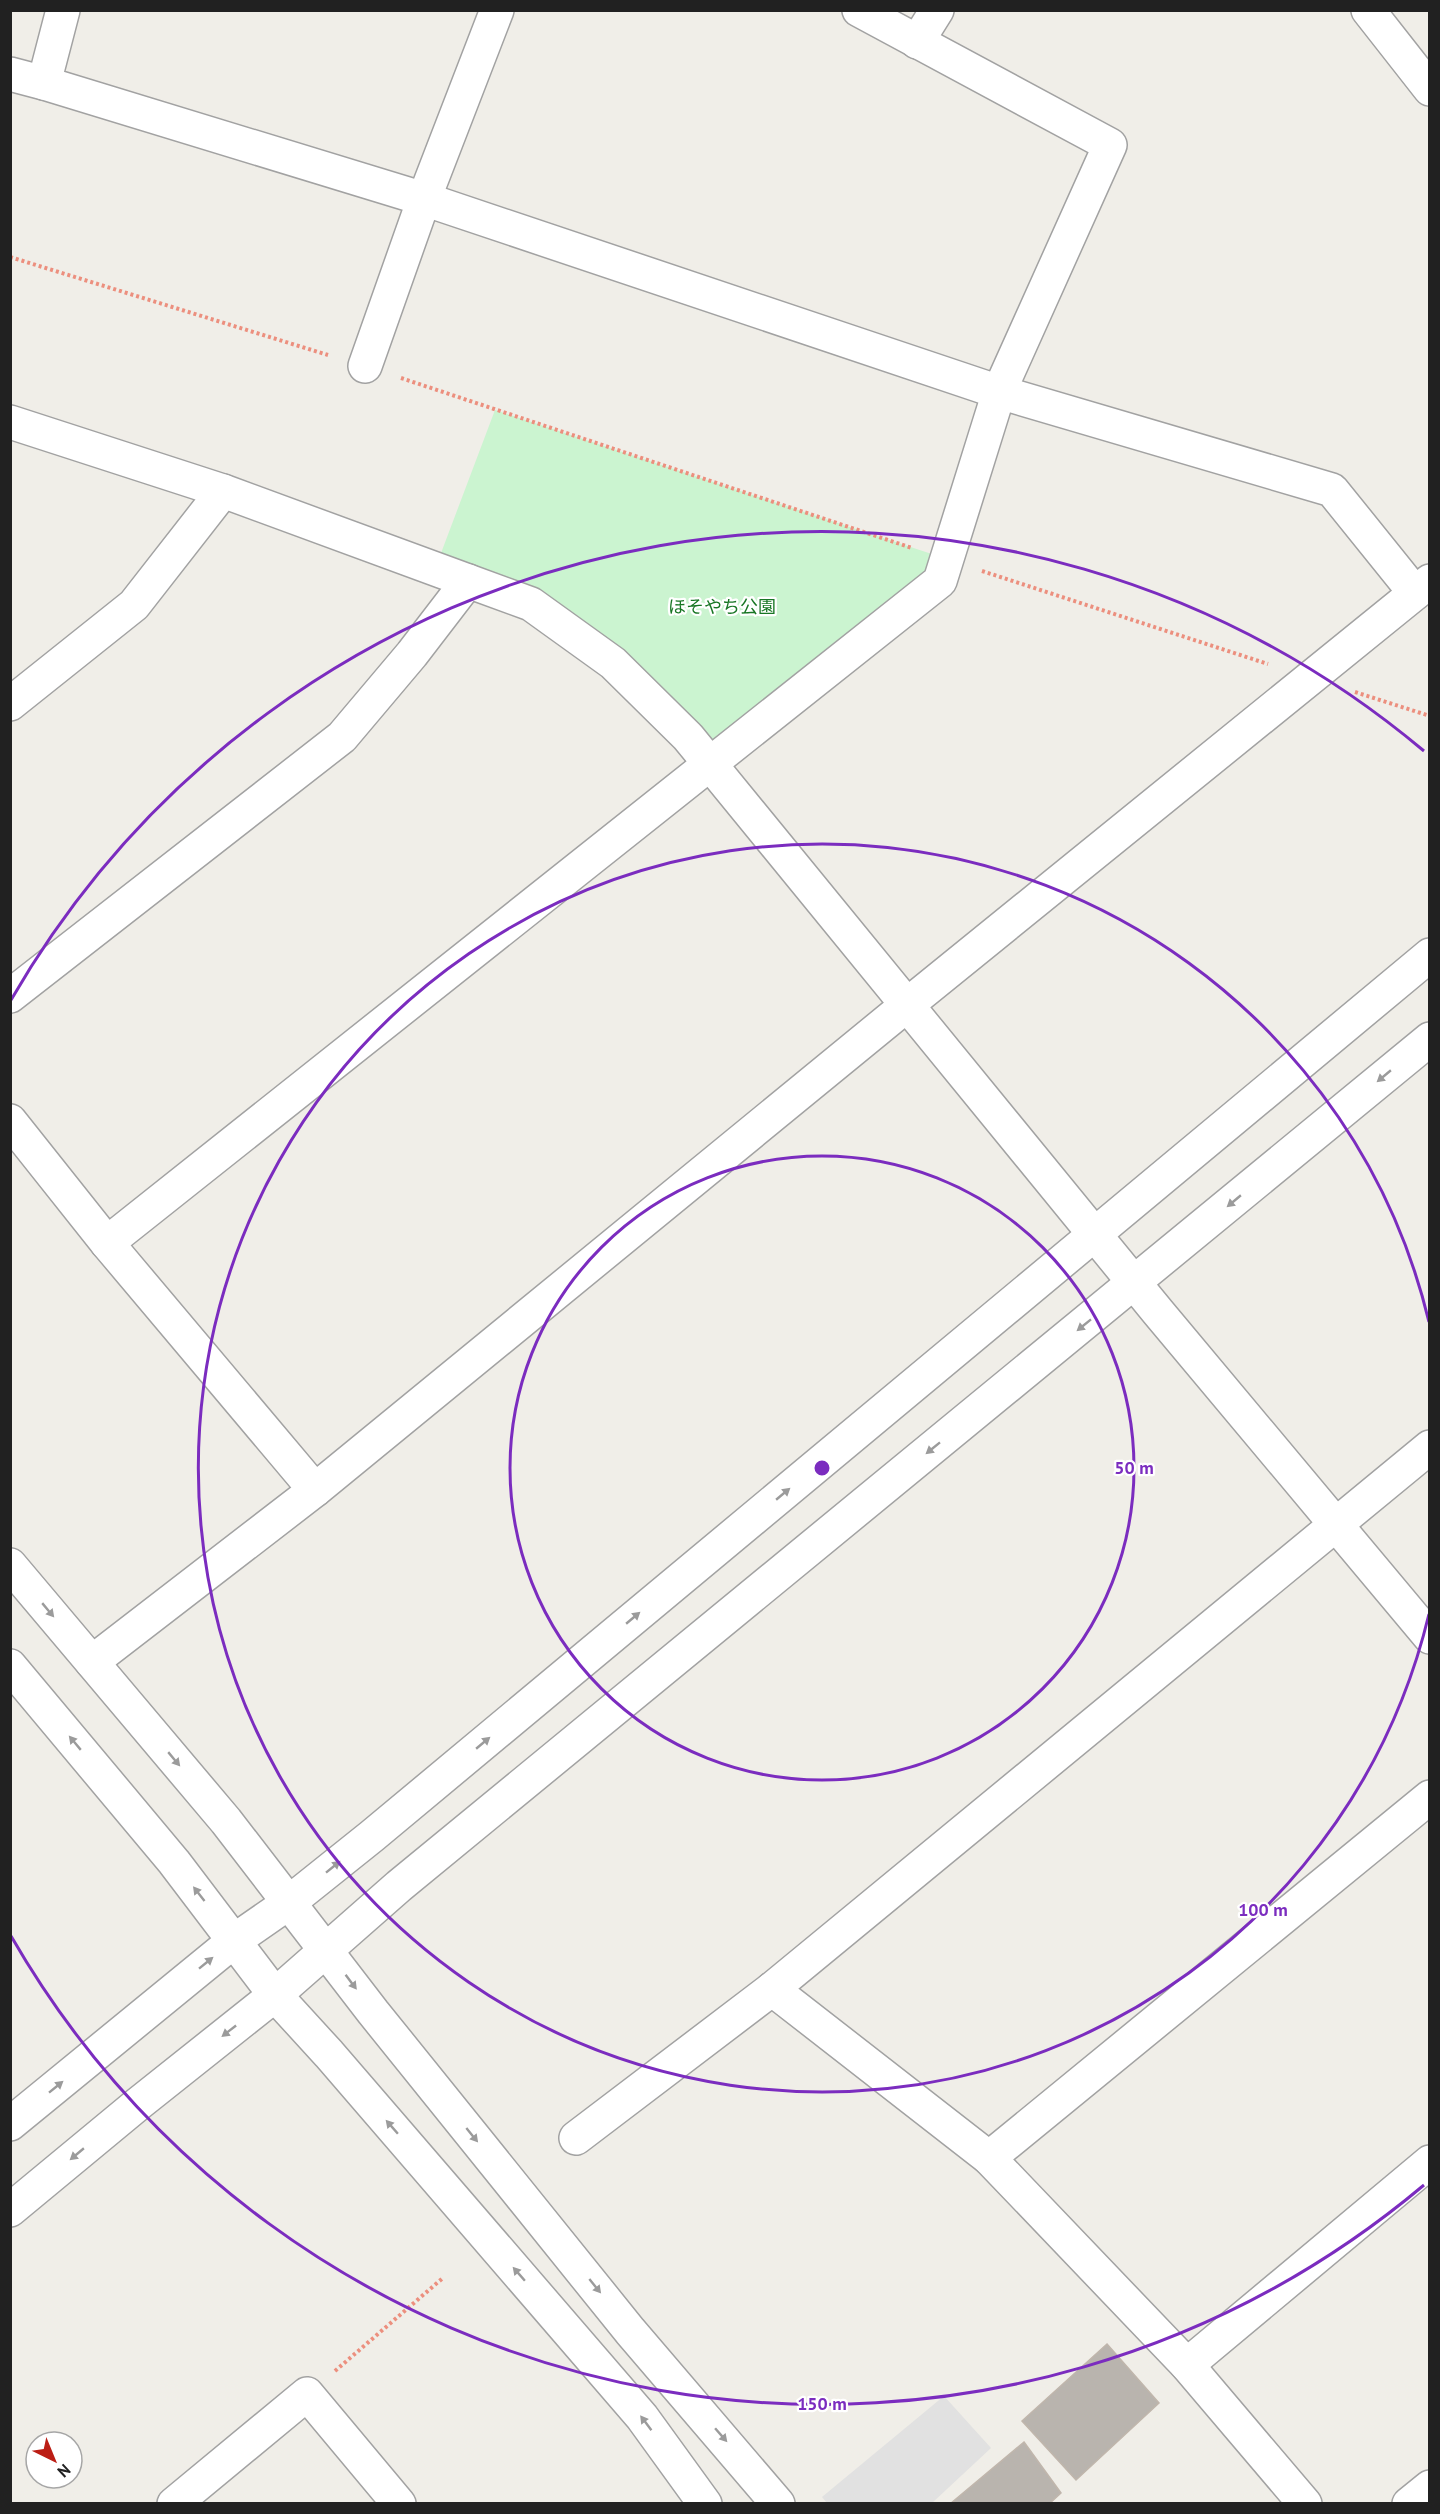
<svg xmlns="http://www.w3.org/2000/svg" width="1440" height="2514" font-family="'PT Sans','Noto Sans JP',sans-serif">
	<rect width="100%" height="100%" fill="#f0eee8"/>
	<!-- park -->
	<path fill="#cbf4d0" d="M495 410 947 559 711 765 613 663 435 569Z"/>
	<!-- parking -->
	<path fill="#e1e1e1" d="M944 2396 991 2448 932 2503H827L822 2497Z"/>
	<!-- building -->
	<g fill="#b9b4ae" stroke="#c0b6ac" stroke-width="1.5">
		<path d="M1107 2344 1159 2403 1076 2480 1022 2421Z"/>
		<path d="M1024 2442 1061 2493 1049 2504H950Z"/>
	</g>
	<g fill="none" stroke-linecap="round" stroke-linejoin="round">
		<!-- minor casing -->
		<g stroke="#a2a2a2" stroke-width="36">
			<g id="minor">
				<path d="M63 10 44 83 424 199 999 392 1332 490 1415 593"/>
				<path d="M1368 10 1430 89"/>
				<path d="M917 42 937 10"/>
				<path d="M10 74 44 83"/>
				<path d="M365 366 424 199 497 10"/>
				<path d="M10 422 223 491"/>
				<path d="M10 704 134 605 223 491 468 581"/>
				<path d="M10 996 342 737 412 654 468 581 531 604 613 663 688 737 1158 1312 1430 1637"/>
				<path d="M10 1121 107 1243 315 1490"/>
				<path d="M107 1243 940 581 999 392 1110 145 859 10"/>
				<path d="M10 1565 226 1821 373 2012 630 2331 778 2504"/>
				<path d="M92 1662 315 1490 907 1005 1430 581"/>
				<path d="M10 1666 174 1862 275 1995 329 2054 642 2417 705 2504"/>
				<path d="M772 1989 1430 1447"/>
				<path d="M10 2124 235 1940 287 1904 372 1836 1430 955"/>
				<path d="M576 2138 772 1989 989 2158 1187 2365 1305 2504"/>
				<path d="M989 2158 1430 1797"/>
				<path d="M10 2210 138 2104 275 1995 399 1886 1430 1039"/>
				<path d="M1187 2365 1430 2162"/>
				<path d="M174 2504 307 2394 399 2504"/>
				<path d="M1409 2504 1430 2487"/>
			</g>
		</g>
		<!-- path -->
		<g stroke="#ec8f7e" stroke-width="4" stroke-dasharray="3 3" stroke-linecap="butt">
			<path d="M10 257 328 355"/>
			<path d="M401 378 912 548"/>
			<path d="M982 571 1268 664"/>
			<path d="M1355 692 1430 716"/>
			<path d="M335 2371 444 2277"/>
		</g>
		<!-- minor -->
		<use href="#minor" stroke="#fff" stroke-width="33"/>
	</g>
	<!-- one-way arrows -->
	<defs><path id="oneway-solid" d="M-6-.8H1V-3.2L6.5 0L1 3.2V.8H-6Z" transform="scale(1.5)"/></defs>
	<g fill="#9b9b9b">
		<use href="#oneway-solid" transform="translate(1384 1076) rotate(140)"/>
		<use href="#oneway-solid" transform="translate(1234 1201) rotate(140)"/>
		<use href="#oneway-solid" transform="translate(1084 1325) rotate(141)"/>
		<use href="#oneway-solid" transform="translate(933 1448) rotate(141)"/>
		<use href="#oneway-solid" transform="translate(783 1494) rotate(-40)"/>
		<use href="#oneway-solid" transform="translate(48 1610) rotate(50)"/>
		<use href="#oneway-solid" transform="translate(633 1618) rotate(-40)"/>
		<use href="#oneway-solid" transform="translate(75 1743) rotate(-130)"/>
		<use href="#oneway-solid" transform="translate(483 1743) rotate(-40)"/>
		<use href="#oneway-solid" transform="translate(174 1759) rotate(50)"/>
		<use href="#oneway-solid" transform="translate(333 1867) rotate(-39)"/>
		<use href="#oneway-solid" transform="translate(199 1894) rotate(-128)"/>
		<use href="#oneway-solid" transform="translate(206 1963) rotate(-39)"/>
		<use href="#oneway-solid" transform="translate(351 1982) rotate(53)"/>
		<use href="#oneway-solid" transform="translate(229 2031) rotate(142)"/>
		<use href="#oneway-solid" transform="translate(56 2087) rotate(-39)"/>
		<use href="#oneway-solid" transform="translate(392 2127) rotate(-131)"/>
		<use href="#oneway-solid" transform="translate(472 2135) rotate(51)"/>
		<use href="#oneway-solid" transform="translate(77 2154) rotate(140)"/>
		<use href="#oneway-solid" transform="translate(519 2274) rotate(-131)"/>
		<use href="#oneway-solid" transform="translate(595 2286) rotate(51)"/>
		<use href="#oneway-solid" transform="translate(646 2423) rotate(-127)"/>
		<use href="#oneway-solid" transform="translate(721 2435) rotate(49)"/>
	</g>
	<!-- distance rings -->
	<g fill="none" stroke="#7b2cbf" stroke-width="3">
		<circle cx="822" cy="1468" r="312"/>
		<path d="M1429 1614A624 624 0 1 1 1429 1322"/>
		<path d="M1424 2185A936 936 0 0 1 11 1936M11 1000A936 936 0 0 1 1424 751"/>
	</g>
	<g text-anchor="middle" dominant-baseline="central" stroke-width="4.5" stroke-linejoin="round" paint-order="stroke">
		<!-- park labels -->
		<g font-size="18" fill="#187624" stroke="#fff">
			<text x="722" y="606">ほそやち公園</text>
		</g>
	</g>
	<circle cx="822" cy="1468" r="9" fill="#7b2cbf" stroke="#fff" stroke-width="3"/>
	<g font-size="18" text-anchor="middle" font-weight="bold" fill="#7b2cbf" stroke="#fff" stroke-width="4.5" stroke-linejoin="round" paint-order="stroke">
		<text x="1134" y="1474">50 m</text>
		<text x="1263" y="1916">100 m</text>
		<text x="822" y="2410">150 m</text>
	</g>
	<!-- border -->
	<rect width="1440" height="2514" fill="none" stroke="#212121" stroke-width="24"/>
	<!-- north arrow -->
	<g transform="translate(54 2460) rotate(137)"><circle r="28" fill="#ffffff" stroke="#a6a6a6" stroke-width="1.5"/>
	<path d="M0-4.5L10 22L0 15L-10 22Z" fill="#bc1e15"/>
	<text y="-9" font-size="16" font-weight="bold" text-anchor="middle" fill="#212121">N</text>
	</g>
</svg>
